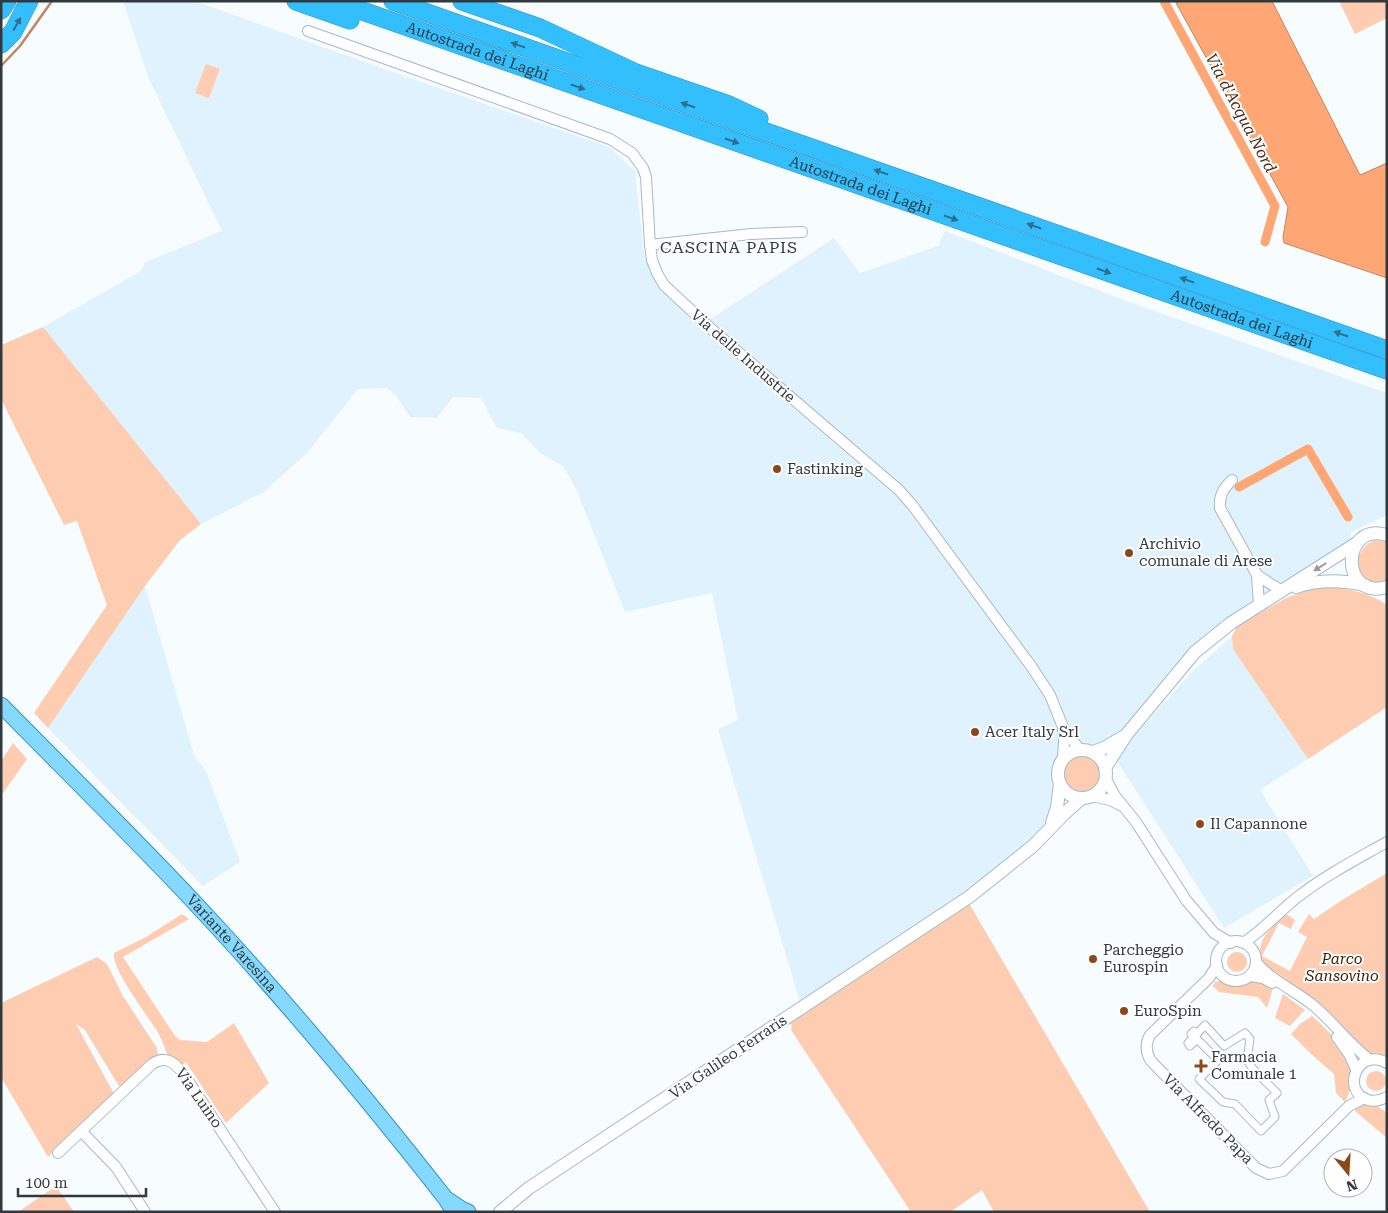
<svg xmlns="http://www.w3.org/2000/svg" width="1388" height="1213" font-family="'Roboto Serif',serif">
	<rect width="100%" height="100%" fill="#f7fcff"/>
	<!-- built -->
	<g fill="#e0f2fe">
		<path d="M123 1H195L404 76 609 147 635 171 644 254 660 287 697 326 712 318 834 238 860 273 938 246 945 231 1129 302 1387 393V515L1351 532V541L1209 631 1193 647 1125 731 1093 748 1085 747 1075 748 1059 759 1055 768 1048 821 1034 839 1016 857 938 913 800 1002 718 729 738 720 712 593 625 612 577 491 564 467 540 453 521 433 497 428 481 398 453 397 437 418 410 417 397 397 387 388 358 389 306 454 264 492 201 524 43 327 141 271 145 262 222 231 149 79Z"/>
		<path d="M145 586 194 755 206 771 240 862 203 886 48 728Z"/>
		<path d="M1232 636 1233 649 1308 759 1260 790 1313 876 1224 928 1117 761 1135 735 1193 671Z"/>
	</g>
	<!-- green -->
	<g fill="#fdccb1">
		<path d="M1339 1H1387V18L1355 34Z"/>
		<path d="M206 64 220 69 209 98 195 93Z"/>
		<path d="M43 327 201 524 180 540 145 586 48 728 34 713 107 605 77 521 64 525 1 399V345Z"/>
		<path d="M1376 540 1387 542V581L1385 582C1380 582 1374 583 1369 581 1349 572 1357 546 1376 540Z"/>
		<path d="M1330 587C1350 589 1370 593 1387 605V707L1308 759 1233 649 1232 636 1238 625 1286 598 1310 589Z"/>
		<path d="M13 743 27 759 1 796V761Z"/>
		<circle cx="1082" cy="775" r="20"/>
		<path d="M1387 873V1059L1370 1055 1266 969C1251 943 1268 931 1286 914L1295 920 1291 929 1279 923 1262 956 1290 971 1307 937 1298 932 1309 914 1314 919 1342 900Z"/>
		<path d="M967 900 1150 1212H994L982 1190 950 1212H911L791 1030 792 1026 788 1020Z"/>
		<path d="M182 914 189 919 123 957 175 1036 180 1040 207 1042 234 1023 269 1083 226 1123 186 1062 181 1066 176 1059 168 1057C165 1048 162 1039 157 1031 148 1016 111 969 114 953L146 937Z"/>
		<circle cx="1237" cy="962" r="10"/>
		<path d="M97 957 107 964 123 996 157 1048 158 1056 120 1088 85 1030 76 1024 114 1094 48 1157 1 1077V1003Z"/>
		<path d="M1253 980 1273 988 1267 1008 1258 997 1219 992 1212 985 1215 984 1214 982 1221 981 1238 985Z"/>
		<path d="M1283 994 1305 1010 1290 1026 1275 1018Z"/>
		<path d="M1312 1016C1337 1039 1366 1066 1345 1102L1336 1093 1334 1074 1311 1054 1291 1034 1300 1024Z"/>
		<circle cx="1376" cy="1081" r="10"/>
		<path d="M1367 1103 1376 1105 1387 1113V1138L1355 1111 1354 1107Z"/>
		<path d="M56 1186 74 1212H18Z"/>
	</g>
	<!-- water -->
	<path fill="#fea774" stroke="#c08664" d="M1175 1H1272L1360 175 1387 163V278L1284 243 1283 237 1288 207Z"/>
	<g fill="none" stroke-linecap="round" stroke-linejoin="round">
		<!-- stream -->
		<path stroke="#c08664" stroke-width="2.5" d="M1 66 20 46 52 1"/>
		<!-- canal -->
		<g stroke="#fea774" stroke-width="9">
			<path d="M1164 1 1275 206 1265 242"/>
			<path d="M1239 487 1308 449 1348 517"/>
		</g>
		<!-- pedestrian casing -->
		<g stroke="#a4bac7" stroke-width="9">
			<path id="pedestrian" d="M1205 1025 1224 1046 1245 1033 1250 1039 1247 1060 1253 1069 1277 1093 1269 1100 1275 1117 1261 1131 1235 1104 1223 1102 1199 1079 1218 1060 1197 1039 1190 1046 1188 1043 1193 1038 1191 1034 1194 1031 1198 1033Z"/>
		</g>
		<!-- minor casing -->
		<g stroke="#a4bac7" stroke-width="12">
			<g id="minor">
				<path d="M308 31 610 139 632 153 643 168 646 177 650 245 652 260 657 273 664 285 709 327 899 490 913 506 1031 666 1050 695 1063 727 1064 741 1063 759"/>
				<path d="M650 245 751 234 802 232"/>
				<path d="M1232 480C1223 489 1219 495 1220 508L1257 575 1259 605"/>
				<path d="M1257 575 1282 591"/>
				<path d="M1063 728 1080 750"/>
				<path d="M1106 779 1115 796 1136 822 1186 900 1214 933 1231 943"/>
				<path d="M1092 796 1110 800 1122 806"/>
				<circle cx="1236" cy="961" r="20"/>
				<path d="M1243 943C1264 930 1279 911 1299 896 1326 875 1357 859 1387 842"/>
				<path d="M1256 962C1270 980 1296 991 1314 1006 1334 1023 1349 1044 1370 1060"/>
				<path d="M1217 965 1209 978 1150 1035C1145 1044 1146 1053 1151 1061L1256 1168 1269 1174 1283 1171 1349 1106 1364 1098"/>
				<path d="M1250 976 1263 978 1272 983"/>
				<path d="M1337 1037 1349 1054 1356 1069"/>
				<path d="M1387 1063C1358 1046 1340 1091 1368 1100 1375 1102 1381 1100 1387 1097"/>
				<path d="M81 1131 116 1167 145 1212"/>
				<path d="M58 1153 152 1064C165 1055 174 1062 183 1073L275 1212"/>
			</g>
		</g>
		<!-- tertiary casing -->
		<g stroke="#a4bac7" stroke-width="14">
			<g id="tertiary">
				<path d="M1387 535C1340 521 1340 601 1387 587"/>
				<path d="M1296 587C1319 579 1341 580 1365 585"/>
				<circle cx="1082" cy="774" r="24"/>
				<path d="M1093 752 1104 748 1123 737"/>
				<path d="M1105 768 1127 734 1195 652 1231 623 1357 543"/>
				<path d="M1052 823 1057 807 1060 784"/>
				<path d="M500 1212 529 1188 969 897 1033 846 1065 813 1082 798"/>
			</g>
		</g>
		<!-- primary casing -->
		<g stroke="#328fbb" stroke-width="17">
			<g id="primary">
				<path id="s1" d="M1 705C66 771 131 835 194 902 283 997 366 1097 446 1199L454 1212"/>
				<path d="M448 1200 463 1210 468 1212"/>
			</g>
		</g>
		<!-- motorway casing -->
		<g stroke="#328fbb" stroke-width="19">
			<g id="motorway">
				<path d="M296 1 350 20"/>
				<path id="s2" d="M334 1 1387 370"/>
				<path d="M393 1 1387 350"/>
				<path d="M462 1 540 28 636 73 729 105 759 119"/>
				<path d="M1 10 7 1"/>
				<path d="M1 44 13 32 29 1"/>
			</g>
		</g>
		<!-- pedestrian -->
		<use href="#pedestrian" stroke="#fff" stroke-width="7"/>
		<!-- minor -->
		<use href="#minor" stroke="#fff" stroke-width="10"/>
		<!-- tertiary -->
		<use href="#tertiary" stroke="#fff" stroke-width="12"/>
		<!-- primary -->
		<use href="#primary" stroke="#85d8fe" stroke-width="15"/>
		<!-- motorway -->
		<use href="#motorway" stroke="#33befe" stroke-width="18"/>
	</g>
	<!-- one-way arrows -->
	<defs><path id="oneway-solid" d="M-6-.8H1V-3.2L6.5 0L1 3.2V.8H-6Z" transform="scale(1.25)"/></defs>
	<g fill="#316e8b">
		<use href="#oneway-solid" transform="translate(17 24) rotate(-61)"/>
		<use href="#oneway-solid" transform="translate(518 45) rotate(-161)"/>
		<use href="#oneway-solid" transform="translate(578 87) rotate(19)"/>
		<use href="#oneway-solid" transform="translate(688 105) rotate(-161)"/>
		<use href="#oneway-solid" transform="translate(732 141) rotate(19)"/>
		<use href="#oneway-solid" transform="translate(881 172) rotate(-161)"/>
		<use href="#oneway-solid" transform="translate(951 218) rotate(19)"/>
		<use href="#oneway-solid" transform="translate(1034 226) rotate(-161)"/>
		<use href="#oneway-solid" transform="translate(1104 271) rotate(19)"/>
		<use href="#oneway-solid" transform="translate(1187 280) rotate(-161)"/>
		<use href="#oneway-solid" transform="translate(1341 334) rotate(-161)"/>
	</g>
	<use fill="#979c9e" href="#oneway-solid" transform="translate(1320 567) rotate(148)"/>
	<!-- markers -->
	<g fill="#8c481b" stroke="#fff" stroke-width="2">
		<circle cx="777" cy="469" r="5"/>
		<circle cx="1129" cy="553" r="5"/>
		<circle cx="975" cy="732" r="5"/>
		<circle cx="1200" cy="824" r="5"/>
		<circle cx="1093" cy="959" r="5"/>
		<circle cx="1124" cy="1011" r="5"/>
		<path d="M1198.5 1058.5h5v5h5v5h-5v5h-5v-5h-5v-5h5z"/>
	</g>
	<g text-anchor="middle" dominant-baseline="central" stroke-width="4" stroke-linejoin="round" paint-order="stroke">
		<!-- street labels -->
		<g font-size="15" fill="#2f393e" stroke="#fff">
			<text stroke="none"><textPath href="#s2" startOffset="152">Autostrada dei Laghi</textPath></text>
			<text stroke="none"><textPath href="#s2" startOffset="558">Autostrada dei Laghi</textPath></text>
			<text stroke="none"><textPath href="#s2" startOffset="962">Autostrada dei Laghi</textPath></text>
			<text transform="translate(743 356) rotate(41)">Via delle Industrie</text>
			<text stroke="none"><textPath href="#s1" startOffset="332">Variante Varesina</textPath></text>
			<text transform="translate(728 1057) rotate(-34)">Via Galileo Ferraris</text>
			<text transform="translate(199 1098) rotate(55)">Via Luino</text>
			<text transform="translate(1208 1119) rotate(45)">Via Alfredo Papa</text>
		</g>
		<!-- poi labels -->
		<g font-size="15" fill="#2f393e" stroke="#fff" text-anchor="start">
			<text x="787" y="469">Fastinking</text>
			<text x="1139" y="544">Archivio<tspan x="1139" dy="17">comunale di Arese</tspan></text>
			<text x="985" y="732">Acer Italy Srl</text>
			<text x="1210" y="824">Il Capannone</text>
			<text x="1103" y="950">Parcheggio<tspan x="1103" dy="17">Eurospin</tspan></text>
			<text x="1134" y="1011">EuroSpin</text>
			<text x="1211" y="1057">Farmacia<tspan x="1211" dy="17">Comunale 1</tspan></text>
		</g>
		<!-- park labels -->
		<g font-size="15" font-style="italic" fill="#41200a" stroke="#fff">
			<text x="1342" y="959">Parco<tspan x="1342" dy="17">Sansovino</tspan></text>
		</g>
		<!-- water labels -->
		<g font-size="16" font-style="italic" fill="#4d2b15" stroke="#fff">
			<text transform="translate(1241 113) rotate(62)">Via d'Acqua Nord</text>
		</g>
		<!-- neighbourhood labels -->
		<g font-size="16" letter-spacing="1" fill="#273a45" stroke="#fff">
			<text x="729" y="247">CASCINA PAPIS</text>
		</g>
	</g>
	<!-- border -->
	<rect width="1388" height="1213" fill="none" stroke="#2f393e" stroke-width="5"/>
	<!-- north arrow -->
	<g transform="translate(1348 1173) rotate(162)"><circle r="24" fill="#ffffff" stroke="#acb0b2"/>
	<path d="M0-4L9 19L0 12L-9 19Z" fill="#8c481b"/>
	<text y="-8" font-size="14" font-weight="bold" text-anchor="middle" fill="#2f393e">N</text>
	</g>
	<!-- scale -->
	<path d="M18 1188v8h128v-8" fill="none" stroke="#2f393e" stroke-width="2.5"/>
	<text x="25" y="1188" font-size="15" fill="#2f393e" stroke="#ffffff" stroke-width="4" paint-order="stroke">100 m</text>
</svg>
